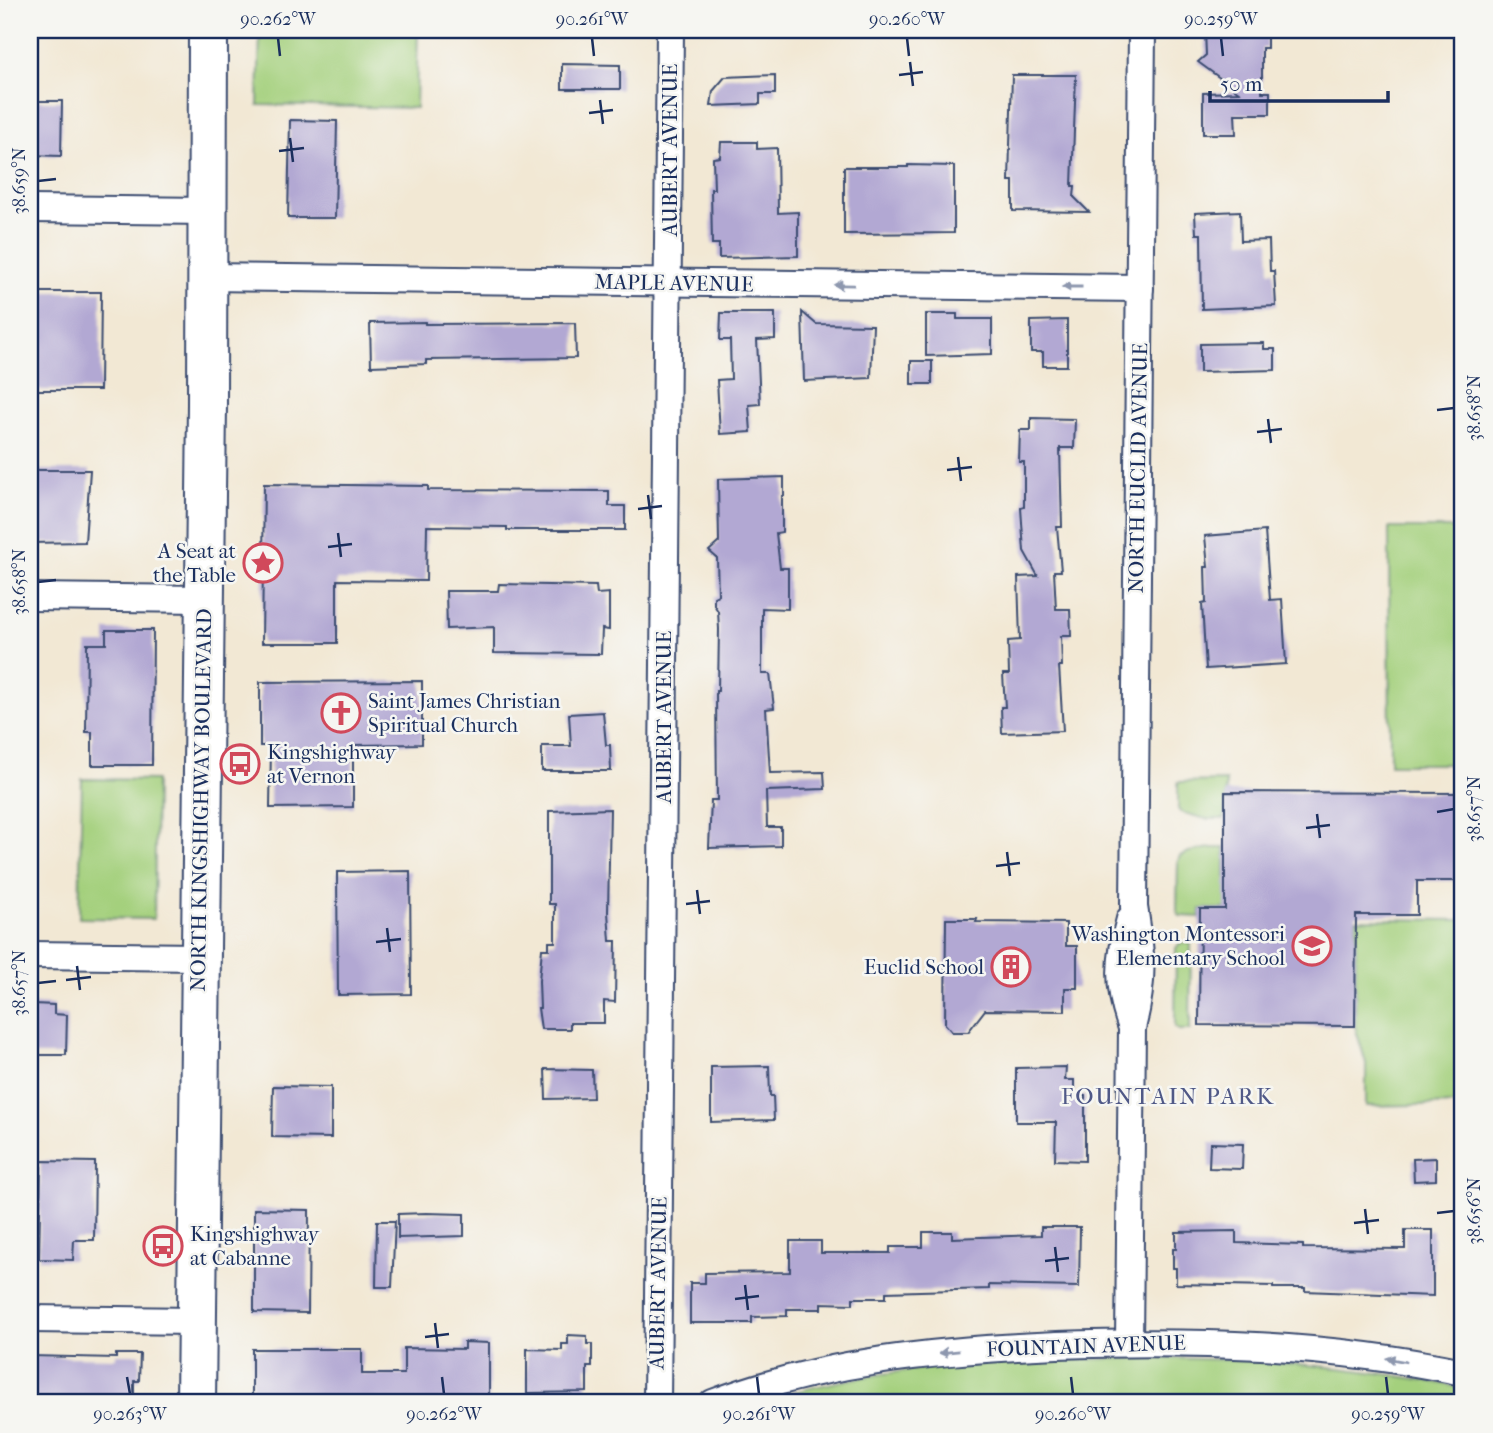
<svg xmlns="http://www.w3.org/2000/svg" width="1493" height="1433" font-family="'IM FELL French Canon',serif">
	<rect width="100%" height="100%" fill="#f6f6f2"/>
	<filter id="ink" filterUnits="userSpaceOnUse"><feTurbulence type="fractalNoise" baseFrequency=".0143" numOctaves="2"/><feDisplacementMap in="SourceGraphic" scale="14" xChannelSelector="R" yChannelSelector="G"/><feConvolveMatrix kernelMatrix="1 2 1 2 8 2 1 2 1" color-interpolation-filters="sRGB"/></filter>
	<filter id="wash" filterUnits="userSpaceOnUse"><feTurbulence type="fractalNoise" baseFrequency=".00686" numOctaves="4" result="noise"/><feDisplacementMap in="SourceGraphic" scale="28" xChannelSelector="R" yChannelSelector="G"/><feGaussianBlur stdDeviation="1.57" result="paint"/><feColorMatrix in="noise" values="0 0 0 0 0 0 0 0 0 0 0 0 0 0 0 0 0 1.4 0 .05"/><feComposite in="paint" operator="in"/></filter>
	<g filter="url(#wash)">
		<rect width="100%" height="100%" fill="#f2e8d4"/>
		<!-- green -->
		<g fill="#a4d07d" stroke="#60806e" stroke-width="2">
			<path d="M260 30H418L416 108 258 105Z"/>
			<path d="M1389 528H1463V764H1390Z"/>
			<path d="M82 779 156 780 154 919 79 918Z"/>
			<path d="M1226 781 1225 819H1206L1180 812 1178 809V782Z"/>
			<path d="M1210 848H1225V877H1235V909H1200V917L1180 916 1177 911 1178 861 1180 856 1189 852Z"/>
			<path d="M1356 919 1463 920V1104L1366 1106V1063L1355 1026Z"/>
			<path d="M1180 943H1191L1190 1030H1179L1175 1027 1176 948Z"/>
			<path d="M1094 1359C1218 1356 1342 1362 1463 1388V1403H758C865 1367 982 1362 1094 1359Z"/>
		</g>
		<g id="blocks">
			<!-- building -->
			<g fill="#b2a8d3">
				<path d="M1205 30H1267V48H1262V92H1270V114H1235L1236 134H1203V93L1239 92 1198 62 1206 55Z"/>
				<path d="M562 64 620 65V89H562Z"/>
				<path d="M775 75V94H760V104L711 106 713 91 725 77Z"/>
				<path d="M1012 75H1076L1072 186H1075L1074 197 1089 212 1013 211V181H1009Z"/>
				<path d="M30 101H62L61 156 30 155Z"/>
				<path d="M290 120 337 121 335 218H288Z"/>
				<path d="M721 142H757V149L777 148 778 213 798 212V256L719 258V244H712L711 189H714L713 158 720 157Z"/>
				<path d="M908 165 954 166V233L844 234V167H908Z"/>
				<path d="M1240 211 1241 241 1269 240 1270 271H1274L1276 306 1202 309 1201 234H1196L1195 213Z"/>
				<path d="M30 292H101L100 390H30Z"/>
				<path d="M802 312 816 324 873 325 871 378 804 381Z"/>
				<path d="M721 313H775V339L757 340 760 404 749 405 751 432 720 434 717 380 731 379 730 340H720Z"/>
				<path d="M926 314H957V319H992V354L926 356Z"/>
				<path d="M1067 320V366H1043V352H1031V321Z"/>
				<path d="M425 322V324L575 323 576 358 426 360V364L371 366 370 323Z"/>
				<path d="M1264 343V349H1275V370L1200 372V344Z"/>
				<rect x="911" y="361" width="21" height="23"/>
				<path d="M1031 418 1075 419 1074 448H1060L1062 527H1057L1061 571H1054L1056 609H1070L1071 636H1061L1062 666H1059L1063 731 1002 733 1001 707H1005L1003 674H1009L1008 641 1020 640 1018 577 1038 576 1024 551 1021 508 1024 507V462H1019L1020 430H1031Z"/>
				<path d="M30 470H90L85 542 30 543Z"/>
				<path d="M784 477V496H782V532L776 533 780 568H788V609L762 608V674H770L774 708 766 709 770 773 824 772 825 789 766 791 767 827H781V846L709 848 711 800H717L716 691H718L719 629 718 611 714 605V597L718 595 717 558 709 551 719 542 718 479Z"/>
				<path d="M264 484 428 486V490L609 491V506H625V530H507V527L427 526 426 581 337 580V643H262Z"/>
				<path d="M1265 531 1270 600 1282 599 1286 664 1206 669 1202 604 1206 603 1205 567H1208L1205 536Z"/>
				<path d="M499 584 596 586 597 594 609 593V630L602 629 601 654 494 653V627L447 629 446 591H498Z"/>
				<path d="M106 630H153L152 765H92V732H86L87 644H106Z"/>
				<path d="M422 681V744L353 745V807L270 808 271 746H260V682Z"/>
				<path d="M603 712 606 745H610L611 771H542V746H571L569 714Z"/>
				<path d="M1225 792 1463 793V881H1417V915H1356L1355 1026 1199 1025 1200 909H1225Z"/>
				<path d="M610 809 608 912 610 941H616L615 1002 604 1001V1023H570V1029H541L538 1008H540L539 981 542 949H549V942H555V904H549V811Z"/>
				<path d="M410 871 411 994 338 995 337 872Z"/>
				<path d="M946 919H977L976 922 1066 923V946H1077V988H1065V1011L985 1010 968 1032H952L945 1024Z"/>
				<path d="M34 1004 54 1005V1014L67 1015 66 1055H30V1014H33Z"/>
				<path d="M769 1066 770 1096H773L774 1120 711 1122V1067Z"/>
				<path d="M1066 1067 1065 1080H1074V1096H1085V1161L1055 1160 1056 1122H1016V1068Z"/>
				<path d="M545 1069 592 1070 593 1098 546 1099Z"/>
				<path d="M273 1086 331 1087V1138L272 1137Z"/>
				<path d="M1210 1143 1243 1144 1242 1169 1209 1168Z"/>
				<path d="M1436 1158V1180L1414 1181 1413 1159Z"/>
				<path d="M41 1161 95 1162 94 1240H74L73 1260 39 1259Z"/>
				<path d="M254 1209 309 1210 308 1313 254 1312Z"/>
				<path d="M426 1213 464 1214V1236L398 1238V1214Z"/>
				<path d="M377 1221H395L392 1287H376Z"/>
				<path d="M1041 1227H1080L1079 1287 989 1285V1289L886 1292V1298H853V1304L821 1303V1309H787V1316L752 1317V1323H690V1283H705V1273L790 1272V1241H821V1253H890V1247H923V1232H952V1238L1041 1235Z"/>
				<path d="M1405 1230H1433V1296L1305 1291V1288H1273V1286L1176 1284V1268H1173V1249H1176V1232L1236 1231V1243L1303 1245V1248L1405 1249Z"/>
				<path d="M568 1335 587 1336V1344H592V1367H587V1392L527 1393V1349L562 1350V1344H568Z"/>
				<path d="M464 1342 489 1343V1403H252V1349H362V1374H404V1348L464 1349Z"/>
				<path d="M116 1354H140L139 1381H134V1403H30V1356L116 1358Z"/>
			</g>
		</g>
	</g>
	<g filter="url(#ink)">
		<use href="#blocks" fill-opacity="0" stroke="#3b4b70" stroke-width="2"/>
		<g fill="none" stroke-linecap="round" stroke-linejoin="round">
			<!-- street casing -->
			<g stroke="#3b4b70" stroke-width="30">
				<g id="street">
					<path d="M30 209 209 211"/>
					<path d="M208 277 1140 288"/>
					<path d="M30 597 204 599"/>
					<path d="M1130 919C1119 958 1117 986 1131 1025"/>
					<path d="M30 955 199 957"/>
					<path d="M30 1319 196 1321"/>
					<path d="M1129 1343 1132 1028C1144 980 1142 956 1134 907L1142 30"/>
					<path d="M657 1403 670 30"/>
					<path d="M713 1403C822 1361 941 1350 1057 1345 1193 1340 1330 1344 1463 1372"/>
				</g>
			</g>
			<!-- primary casing -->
			<g stroke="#3b4b70" stroke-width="42">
				<path id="primary" d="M196 1403 207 404 208 30"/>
			</g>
			<!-- street -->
			<use href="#street" stroke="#fff" stroke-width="26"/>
			<!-- primary -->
			<use href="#primary" stroke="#fff" stroke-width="38"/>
		</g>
		<!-- one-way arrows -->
		<defs><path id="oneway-solid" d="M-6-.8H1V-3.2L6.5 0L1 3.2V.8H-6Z" transform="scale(1.75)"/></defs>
		<g fill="#8d97ae">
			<use href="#oneway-solid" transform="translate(844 285) rotate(-179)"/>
			<use href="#oneway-solid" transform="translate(1072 287) rotate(-180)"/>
			<use href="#oneway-solid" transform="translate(949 1352) rotate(174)"/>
			<use href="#oneway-solid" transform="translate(1396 1360) rotate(-170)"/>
		</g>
	</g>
	<!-- ticks -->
	<path fill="none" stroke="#1b2f5e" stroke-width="2.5" d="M278 38 280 56M592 38 594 56M907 38 909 56M1221 38 1223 56M910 62 913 86M899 75 923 72M600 100 603 124M589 113 613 110M290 138 293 162M279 151 304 148M38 181 56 179M1437 410 1454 408M1268 419 1271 443M1257 432 1282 429M958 457 961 481M947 470 972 467M648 495 651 519M638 509 662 506M338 533 341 557M328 547 352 544M38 582 56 580M1437 812 1454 809M1317 814 1320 838M1306 828 1330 825M1007 852 1010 876M996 866 1020 863M697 890 700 914M686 904 710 901M387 928 390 952M376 942 401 939M77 966 80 990M66 980 91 977M38 983 56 981M1365 1209 1368 1234M1437 1213 1454 1211M1354 1223 1379 1220M1055 1247 1058 1272M1045 1261 1069 1258M745 1285 748 1310M735 1299 759 1296M435 1323 438 1348M425 1337 449 1334M127 1377 130 1394M442 1377 444 1394M757 1377 759 1394M1071 1377 1073 1394M1386 1377 1388 1394"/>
	<!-- icons -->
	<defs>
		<g id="sight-ring" transform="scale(2.0125)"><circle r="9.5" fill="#f6f6f2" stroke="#d1495b" stroke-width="1.5"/><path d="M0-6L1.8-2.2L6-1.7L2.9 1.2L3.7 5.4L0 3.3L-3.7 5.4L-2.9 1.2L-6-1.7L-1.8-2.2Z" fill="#d1495b"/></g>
		<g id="church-ring" transform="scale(2.0125)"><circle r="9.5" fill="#f6f6f2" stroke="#d1495b" stroke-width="1.5"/><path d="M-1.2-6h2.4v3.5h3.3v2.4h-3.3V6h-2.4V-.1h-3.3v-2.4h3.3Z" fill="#d1495b"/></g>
		<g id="bus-ring" transform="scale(2.0125)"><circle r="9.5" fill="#f6f6f2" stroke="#d1495b" stroke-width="1.5"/><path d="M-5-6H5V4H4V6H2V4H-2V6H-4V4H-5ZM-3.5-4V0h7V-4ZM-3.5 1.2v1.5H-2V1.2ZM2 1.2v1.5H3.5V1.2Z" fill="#d1495b"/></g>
		<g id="school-ring" transform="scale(2.0125)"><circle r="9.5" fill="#f6f6f2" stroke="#d1495b" stroke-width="1.5"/><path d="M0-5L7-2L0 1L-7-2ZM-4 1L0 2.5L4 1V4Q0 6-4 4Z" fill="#d1495b"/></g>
		<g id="building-ring" transform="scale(2.0125)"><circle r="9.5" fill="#f6f6f2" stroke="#d1495b" stroke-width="1.5"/><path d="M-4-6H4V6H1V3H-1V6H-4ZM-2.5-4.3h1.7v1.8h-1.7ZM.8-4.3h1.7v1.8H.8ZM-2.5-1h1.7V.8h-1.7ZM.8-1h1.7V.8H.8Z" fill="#d1495b"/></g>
	</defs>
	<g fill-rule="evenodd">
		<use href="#sight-ring" x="263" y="563"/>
		<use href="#church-ring" x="341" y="713"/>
		<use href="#bus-ring" x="240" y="764"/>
		<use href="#school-ring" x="1312" y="946"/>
		<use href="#building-ring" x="1011" y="967"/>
		<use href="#bus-ring" x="163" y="1246"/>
	</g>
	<g text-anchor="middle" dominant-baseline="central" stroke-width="5" stroke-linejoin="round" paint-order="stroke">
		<!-- street labels -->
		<g font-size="21" fill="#1b2f5e" stroke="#f6f6f2">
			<text transform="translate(670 150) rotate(-90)">AUBERT AVENUE</text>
			<text transform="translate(674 283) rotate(1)">MAPLE AVENUE</text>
			<text transform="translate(1138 468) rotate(-89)">NORTH EUCLID AVENUE</text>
			<text transform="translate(664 717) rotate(-90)">AUBERT AVENUE</text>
			<text transform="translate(201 800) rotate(-89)">NORTH KINGSHIGHWAY BOULEVARD</text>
			<text transform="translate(658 1283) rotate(-89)">AUBERT AVENUE</text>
			<text transform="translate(1086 1346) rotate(-2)">FOUNTAIN AVENUE</text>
		</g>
		<!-- poi labels -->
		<g font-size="21" fill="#1b2f5e" stroke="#f6f6f2" text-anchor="end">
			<text x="236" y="551">A Seat at<tspan x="236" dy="24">the Table</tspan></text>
			<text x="368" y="701" text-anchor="start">Saint James Christian<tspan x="368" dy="24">Spiritual Church</tspan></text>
			<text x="267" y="752" text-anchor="start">Kingshighway<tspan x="267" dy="24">at Vernon</tspan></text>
			<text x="1285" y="934">Washington Montessori<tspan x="1285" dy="24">Elementary School</tspan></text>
			<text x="984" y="967">Euclid School</text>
			<text x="190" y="1234" text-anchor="start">Kingshighway<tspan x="190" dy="24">at Cabanne</tspan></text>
		</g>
		<!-- neighbourhood labels -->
		<g font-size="23" letter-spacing="2" fill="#505987" stroke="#f6f6f2">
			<text x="1168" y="1096">FOUNTAIN PARK</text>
		</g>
	</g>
	<!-- margin -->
	<rect width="1493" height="1433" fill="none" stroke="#f6f6f2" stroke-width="77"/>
	<!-- scale -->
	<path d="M1210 91v10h178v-10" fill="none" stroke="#1b2f5e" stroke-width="3.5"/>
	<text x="1220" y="91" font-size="21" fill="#1b2f5e" stroke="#f6f6f2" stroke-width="5" paint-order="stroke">50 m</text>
	<rect x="38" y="38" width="1416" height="1356" fill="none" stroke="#1b2f5e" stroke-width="2.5"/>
	<g font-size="18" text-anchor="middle" fill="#1b2f5e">
		<text x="278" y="25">90.262°W</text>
		<text x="592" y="25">90.261°W</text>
		<text x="907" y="25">90.260°W</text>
		<text x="1221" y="25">90.259°W</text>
		<text transform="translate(19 181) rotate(-90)" y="6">38.659°N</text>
		<text transform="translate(1474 408) rotate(-90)" y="6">38.658°N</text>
		<text transform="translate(19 582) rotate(-90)" y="6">38.658°N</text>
		<text transform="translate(1474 809) rotate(-90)" y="6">38.657°N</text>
		<text transform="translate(19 983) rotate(-90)" y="6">38.657°N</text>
		<text transform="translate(1474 1211) rotate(-90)" y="6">38.656°N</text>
		<text x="130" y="1420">90.263°W</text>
		<text x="444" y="1420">90.262°W</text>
		<text x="759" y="1420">90.261°W</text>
		<text x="1073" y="1420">90.260°W</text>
		<text x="1388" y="1420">90.259°W</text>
	</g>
</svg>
